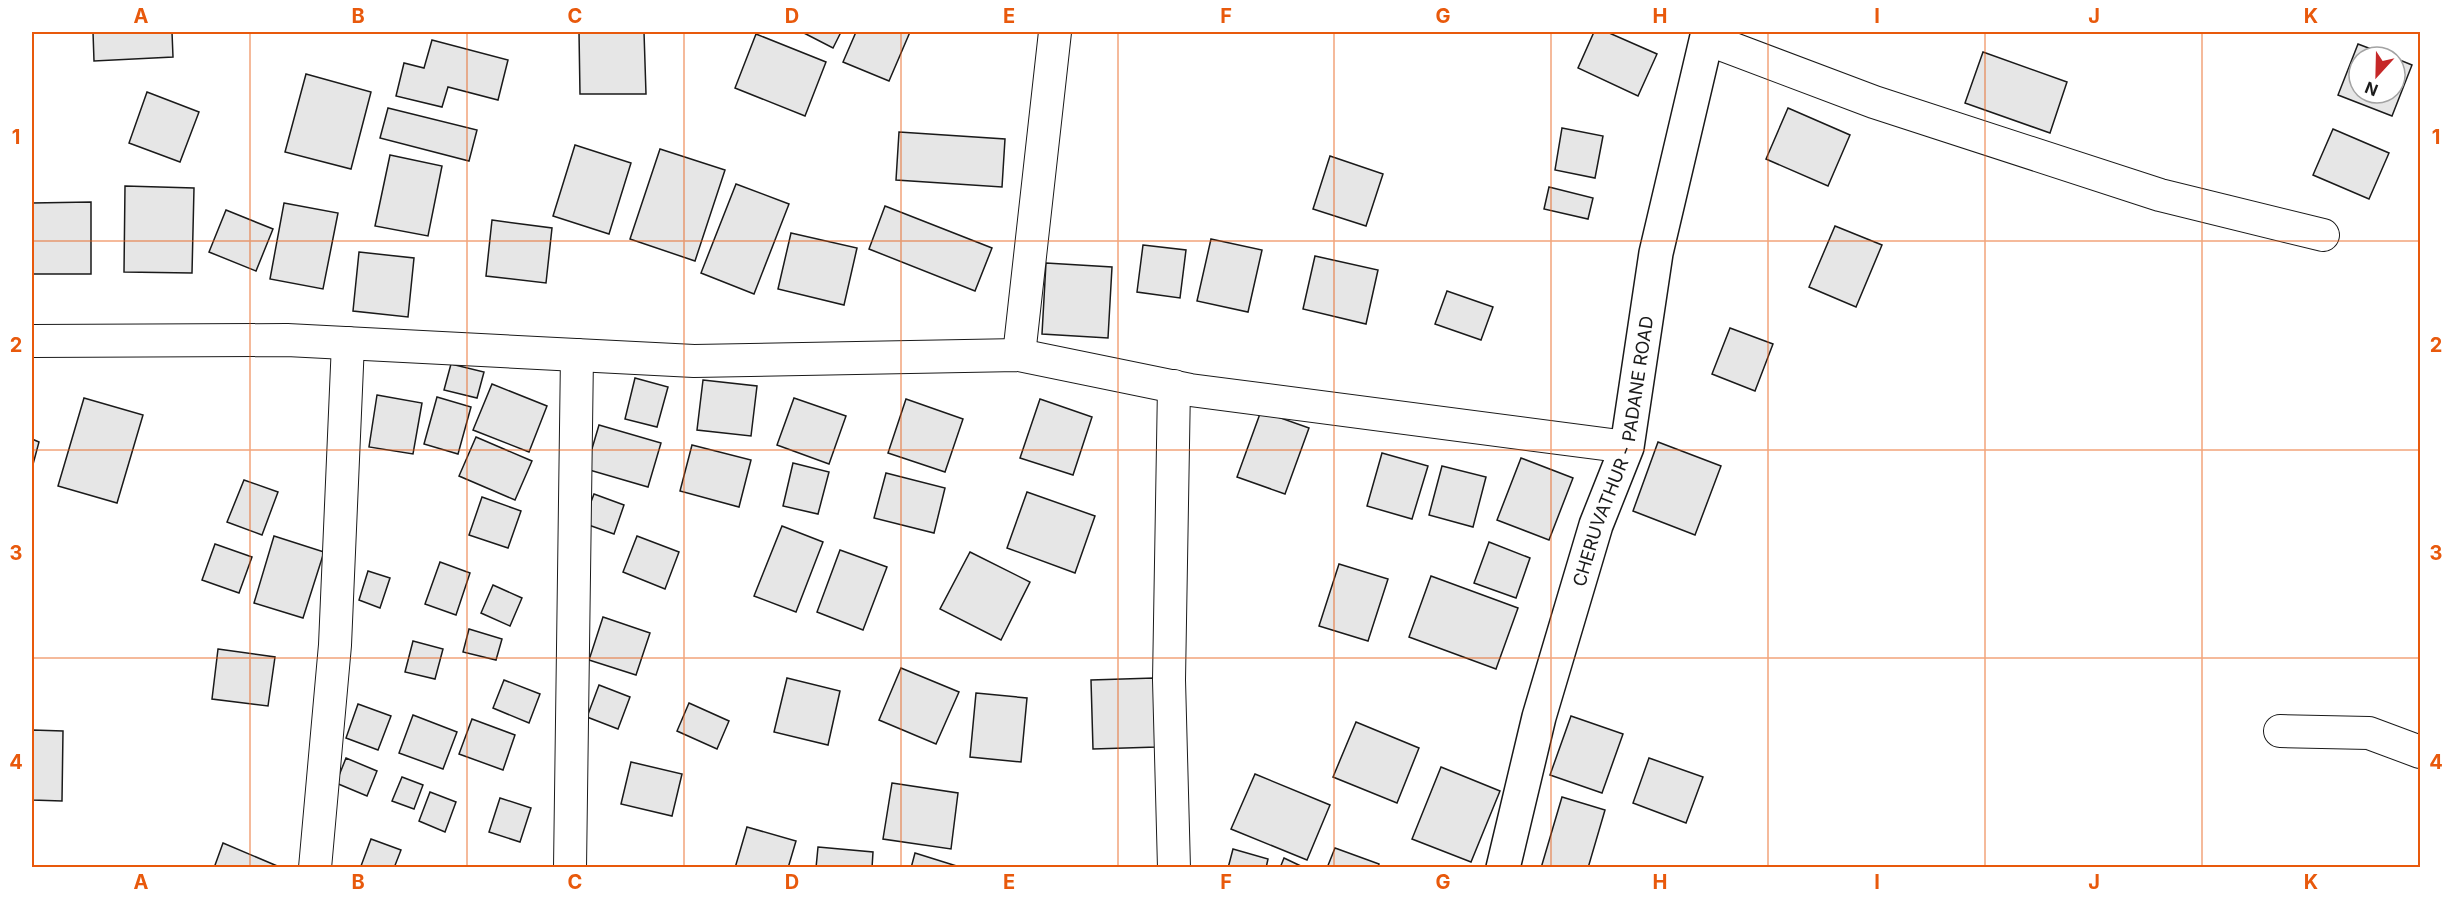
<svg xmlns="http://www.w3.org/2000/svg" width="2452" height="899" font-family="Inter,sans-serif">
	<rect width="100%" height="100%" fill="#fff"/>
	<!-- building -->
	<g fill="#e6e6e6" stroke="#1a1a1a" stroke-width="1.5">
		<path d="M93 32H172L173 57 94 61Z"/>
		<path d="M579 32H644L646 94H580Z"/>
		<path d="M802 32H841L833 48Z"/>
		<path d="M856 32H910L889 81 843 62Z"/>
		<path d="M1594 32H1607L1657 54 1638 96 1578 68Z"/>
		<path d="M756 34 826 62 805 116 735 88Z"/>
		<path d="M432 40 508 60 498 100 448 87 442 107 396 96 404 63 424 68Z"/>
		<path d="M2358 44 2392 57H2359V93H2395V58L2412 65 2392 116 2338 95Z"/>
		<path d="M1983 52 2067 82 2050 133 1965 103Z"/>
		<path d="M306 74 371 92 351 169 285 152Z"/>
		<path d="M147 92 199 112 180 162 129 143Z"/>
		<path d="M388 108 477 130 469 161 380 138Z"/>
		<path d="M1788 108 1850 135 1828 186 1766 159Z"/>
		<path d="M1562 128 1603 136 1595 178 1555 170Z"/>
		<path d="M2333 129 2389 153 2369 199 2313 175Z"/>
		<path d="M899 132 1005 139 1002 187 896 180Z"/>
		<path d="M575 145 631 163 609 234 553 216Z"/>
		<path d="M660 149 725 170 695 261 630 239Z"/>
		<path d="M390 155 442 166 428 236 375 226Z"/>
		<path d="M1330 156 1383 174 1366 226 1313 209Z"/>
		<path d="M736 184 789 204 754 294 701 273Z"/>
		<path d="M125 186 194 188 192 273 124 272Z"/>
		<path d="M1549 187 1593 198 1588 219 1544 209Z"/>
		<path d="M91 202V274H32V203Z"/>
		<path d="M284 203 338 213 323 289 270 279Z"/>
		<path d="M885 206 992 248 975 291 869 249Z"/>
		<path d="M226 210 273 229 256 271 209 252Z"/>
		<path d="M492 220 552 228 546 283 486 276Z"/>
		<path d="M1835 226 1882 245 1856 307 1809 287Z"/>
		<path d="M791 233 857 248 844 305 778 289Z"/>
		<path d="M1211 239 1262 250 1248 312 1197 301Z"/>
		<path d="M1143 245 1186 250 1180 298 1137 292Z"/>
		<path d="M359 252 414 258 408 317 353 311Z"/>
		<path d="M1315 256 1378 270 1366 324 1303 309Z"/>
		<path d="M1046 263 1112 267 1108 338 1042 334Z"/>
		<path d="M1447 291 1493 307 1481 340 1435 324Z"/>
		<path d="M1730 328 1773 344 1755 391 1712 374Z"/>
		<path d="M451 364 484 372 477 398 444 390Z"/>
		<path d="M635 378 668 387 657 427 625 419Z"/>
		<path d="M703 380 757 386 751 436 697 430Z"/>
		<path d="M492 384 547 406 529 452 473 430Z"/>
		<path d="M377 395 422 403 413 454 369 447Z"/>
		<path d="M437 397 471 407 458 454 424 444Z"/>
		<path d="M84 398 143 415 117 503 58 486Z"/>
		<path d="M794 398 846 416 829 464 777 445Z"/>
		<path d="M906 399 963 419 945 472 888 453Z"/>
		<path d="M1040 399 1092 417 1073 475 1020 458Z"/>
		<path d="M1261 411 1309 428 1285 494 1237 477Z"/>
		<path d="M599 425 661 443 648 487 586 469Z"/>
		<path d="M476 437 532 461 515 500 459 476Z"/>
		<path d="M32 439 39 442 32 468Z"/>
		<path d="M1658 442 1721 466 1695 535 1633 511Z"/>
		<path d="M692 445 751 460 739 507 680 491Z"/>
		<path d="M1382 453 1428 466 1412 519 1367 506Z"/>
		<path d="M1521 458 1573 478 1549 540 1497 520Z"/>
		<path d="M793 463 829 472 818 514 783 506Z"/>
		<path d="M1442 466 1486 477 1473 527 1429 515Z"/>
		<path d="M886 473 945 488 934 533 874 518Z"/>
		<path d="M244 480 278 492 262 535 227 522Z"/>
		<path d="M1027 492 1095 516 1075 573 1007 548Z"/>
		<path d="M594 494 624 505 614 534 583 523Z"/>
		<path d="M482 497 521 511 508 548 469 535Z"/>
		<path d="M782 526 823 542 796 612 754 596Z"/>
		<path d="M274 536 324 552 303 618 254 603Z"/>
		<path d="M637 536 679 552 665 589 623 572Z"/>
		<path d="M1489 542 1530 558 1516 598 1474 583Z"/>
		<path d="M215 544 252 557 239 593 202 580Z"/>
		<path d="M840 550 887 567 863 630 817 612Z"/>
		<path d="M970 552 1030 582 1001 640 940 609Z"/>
		<path d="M440 562 470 573 456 615 425 604Z"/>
		<path d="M1339 564 1388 579 1368 641 1319 626Z"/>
		<path d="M368 571 390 578 380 608 359 600Z"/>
		<path d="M1431 576 1518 608 1496 669 1409 637Z"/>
		<path d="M493 585 522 598 510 626 481 613Z"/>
		<path d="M603 617 650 633 636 675 589 660Z"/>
		<path d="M469 629 502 639 496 660 463 652Z"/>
		<path d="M413 641 443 649 435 679 405 672Z"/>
		<path d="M218 649 275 657 268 706 212 699Z"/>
		<path d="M901 668 959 692 936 744 879 720Z"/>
		<path d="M787 678 840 691 828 745 774 732Z"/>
		<path d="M1154 678 1157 747 1093 749 1091 680Z"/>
		<path d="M504 680 540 694 529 723 493 708Z"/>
		<path d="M599 685 630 697 618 729 587 717Z"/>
		<path d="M976 693 1027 698 1021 762 970 757Z"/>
		<path d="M689 703 729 721 717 749 677 731Z"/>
		<path d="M358 704 391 716 378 750 346 738Z"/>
		<path d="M413 715 457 732 443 769 399 753Z"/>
		<path d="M1571 716 1623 734 1602 793 1550 775Z"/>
		<path d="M472 719 515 735 503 770 459 754Z"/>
		<path d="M1356 722 1419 748 1397 803 1333 777Z"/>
		<path d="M32 730 63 731 62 801 32 800Z"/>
		<path d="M346 758 377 771 367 796 336 783Z"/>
		<path d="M1649 758 1703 777 1686 823 1633 803Z"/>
		<path d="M631 762 682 774 672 816 621 804Z"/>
		<path d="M1441 767 1500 791 1471 862 1412 839Z"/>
		<path d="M1255 774 1330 805 1307 860 1231 829Z"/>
		<path d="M402 777 423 785 414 809 392 801Z"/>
		<path d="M892 783 958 793 951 849 883 839Z"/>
		<path d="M430 792 456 802 445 832 419 821Z"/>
		<path d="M1562 797 1605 810 1588 868H1541Z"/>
		<path d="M500 798 531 808 520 842 489 832Z"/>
		<path d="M747 827 796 841 788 868H735Z"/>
		<path d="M371 839 401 850 394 868 361 866Z"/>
		<path d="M223 843 282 868H214Z"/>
		<path d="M818 847 873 852 872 868H816Z"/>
		<path d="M1335 848 1379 864 1378 868H1327Z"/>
		<path d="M1233 849 1268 859 1266 868H1228Z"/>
		<path d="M915 853 963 868H911Z"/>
		<path d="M1284 858 1305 868H1280Z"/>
	</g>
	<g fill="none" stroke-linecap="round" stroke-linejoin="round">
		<!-- minor casing -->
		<g stroke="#1a1a1a" stroke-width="34">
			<g id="minor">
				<path d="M1707 39 1874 102 2160 195 2323 235"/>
				<path d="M32 341 287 340 694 361 1019 355 1190 390 1627 447"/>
				<path d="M1019 355 1055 32"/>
				<path d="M2280 731 2369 733 2420 752"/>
				<path d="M315 868 335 645 348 343"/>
				<path d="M570 868 577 355"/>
				<path d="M1174 868 1169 680 1174 386"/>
			</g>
		</g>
		<!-- secondary casing -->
		<g stroke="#1a1a1a" stroke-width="36">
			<g id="secondary">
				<path id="s1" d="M1503 868 1539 717 1596 525 1627 447 1656 253 1708 32"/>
			</g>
		</g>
		<!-- minor -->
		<use href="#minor" stroke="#fff" stroke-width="32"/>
		<!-- secondary -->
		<use href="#secondary" stroke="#fff" stroke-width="33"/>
	</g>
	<!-- grid -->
	<path fill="none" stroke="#e8590c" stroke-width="1.5" stroke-opacity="0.55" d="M250 32V868M467 32V868M684 32V868M901 32V868M1118 32V868M1334 32V868M1551 32V868M1768 32V868M1985 32V868M2202 32V868M32 241H2420M32 450H2420M32 658H2420"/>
	<g text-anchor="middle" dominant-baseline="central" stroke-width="4.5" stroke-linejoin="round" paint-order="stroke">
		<!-- street labels -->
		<g font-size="18" fill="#1a1a1a" stroke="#fff">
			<text stroke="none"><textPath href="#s1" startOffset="432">CHERUVATHUR - PADANE ROAD</textPath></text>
		</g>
	</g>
	<!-- border -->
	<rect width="2452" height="899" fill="none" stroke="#ffffff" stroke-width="66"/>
	<!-- north arrow -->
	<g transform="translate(2377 75) rotate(202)"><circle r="28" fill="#ffffff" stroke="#a3a3a3" stroke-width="1.5"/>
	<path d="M0-4.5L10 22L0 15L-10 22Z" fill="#c62828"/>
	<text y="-9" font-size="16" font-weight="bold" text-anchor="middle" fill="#1a1a1a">N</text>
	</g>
	<rect x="33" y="33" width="2386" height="833" fill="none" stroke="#e8590c" stroke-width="2"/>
	<g font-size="20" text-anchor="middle" font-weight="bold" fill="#e8590c">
		<text x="141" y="23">A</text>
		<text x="358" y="23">B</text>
		<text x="575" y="23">C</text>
		<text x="792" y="23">D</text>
		<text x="1009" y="23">E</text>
		<text x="1226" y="23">F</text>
		<text x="1443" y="23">G</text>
		<text x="1660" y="23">H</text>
		<text x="1877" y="23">I</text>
		<text x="2094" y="23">J</text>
		<text x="2311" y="23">K</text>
		<text x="16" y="144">1</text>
		<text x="2436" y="144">1</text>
		<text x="16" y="352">2</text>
		<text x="2436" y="352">2</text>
		<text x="16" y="560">3</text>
		<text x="2436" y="560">3</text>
		<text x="16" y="769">4</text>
		<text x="2436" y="769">4</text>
		<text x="141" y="889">A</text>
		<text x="358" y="889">B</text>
		<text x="575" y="889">C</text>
		<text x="792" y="889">D</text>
		<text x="1009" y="889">E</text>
		<text x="1226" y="889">F</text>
		<text x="1443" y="889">G</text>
		<text x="1660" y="889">H</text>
		<text x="1877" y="889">I</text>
		<text x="2094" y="889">J</text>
		<text x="2311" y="889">K</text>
	</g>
</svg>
